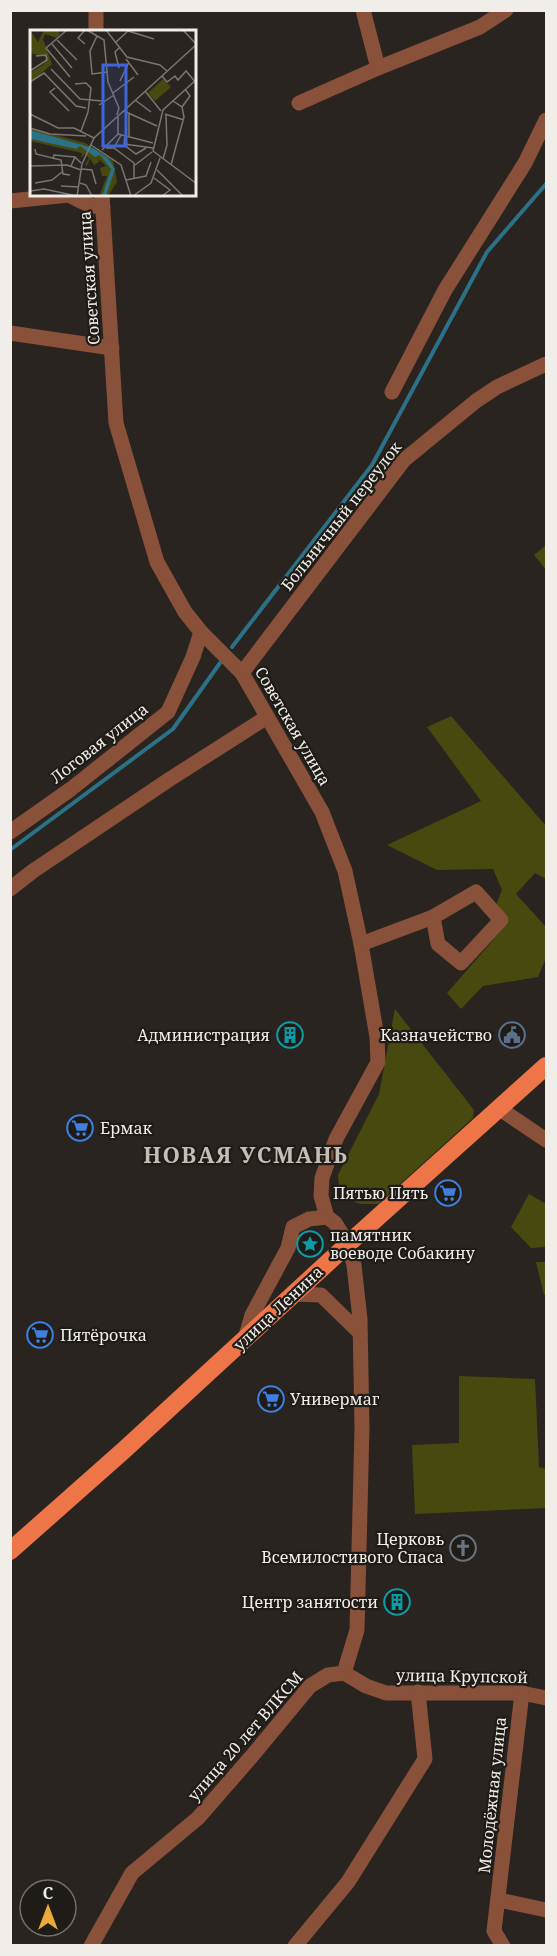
<svg xmlns="http://www.w3.org/2000/svg" width="557" height="1956" font-family="'Noto Serif',serif">
	<rect width="100%" height="100%" fill="#29241f"/>
	<!-- green -->
	<g fill="#48490e">
		<path d="M546 545V570L534 555Z"/>
		<path d="M451 716 546 826V879L535 873 516 894 546 927V958L538 977 483 986 461 1009 447 993 508 923 496 905 502 890 493 869 437 870 387 845 481 801 427 727Z"/>
		<path d="M395 1009 474 1110 473 1118 378 1204H360L345 1198 339 1187 338 1175 379 1094Z"/>
		<path d="M529 1194 546 1204V1247L531 1248 511 1227Z"/>
		<path d="M536 1262H546V1295H544Z"/>
		<path d="M459 1376 535 1379 539 1467 546 1469V1508L415 1514 412 1445 459 1443Z"/>
	</g>
	<g fill="none" stroke-linecap="round" stroke-linejoin="round">
		<!-- stream -->
		<g stroke="#2b7187" stroke-width="4">
			<path d="M232 647 372 465 487 252 546 184"/>
			<path d="M10 850 173 729 220 663"/>
		</g>
		<!-- minor -->
		<g stroke="#89503a" stroke-width="15">
			<path d="M96 10V32"/>
			<path d="M363 10 378 68"/>
			<path d="M299 103 378 68 480 27 506 10"/>
			<path d="M69 195C80 201 90 207 103 207"/>
			<path d="M102 195 116 423 157 562 185 612 201 632 242 673 322 812 345 871 361 944 377 1037 378 1062 336 1139 322 1178 321 1196 327 1217 335 1223 348 1244 354 1265 360 1319 362 1428 357 1630 344 1673"/>
			<path d="M10 201 69 195"/>
			<path d="M10 333 112 348"/>
			<path d="M392 392 445 290 525 163 546 120"/>
			<path d="M242 673 404 460 476 401 497 387 546 364"/>
			<path d="M10 832 71 789 168 712 193 657 201 632"/>
			<path d="M10 889 33 871 170 779 267 717"/>
			<path d="M361 944 433 917 438 944 461 963 501 920 476 892 433 917"/>
			<path d="M500 1109 546 1140"/>
			<path d="M294 1294 321 1295 360 1333"/>
			<path d="M245 1339 252 1315 288 1248 293 1227 309 1219 327 1217"/>
			<path d="M344 1673 366 1686 386 1693H522L546 1698"/>
			<path d="M499 1900 546 1910"/>
			<path d="M91 1946 132 1873 198 1818 252 1756 310 1686 328 1675 344 1673"/>
			<path d="M295 1946 348 1882 425 1759 418 1692"/>
			<path d="M503 1946 494 1931 522 1693"/>
		</g>
		<!-- major -->
		<path stroke="#ed7548" stroke-width="18" d="M10 1551 123 1451 348 1244 546 1066"/>
	</g>
	<!-- icons -->
	<defs>
		<g id="building-ring" transform="scale(1.35)"><circle r="9.5" fill="#1f1b16" stroke="#0f9aa8" stroke-width="1.5"/><path d="M-4-6H4V6H1V3H-1V6H-4ZM-2.5-4.3h1.7v1.8h-1.7ZM.8-4.3h1.7v1.8H.8ZM-2.5-1h1.7V.8h-1.7ZM.8-1h1.7V.8H.8Z" fill="#0f9aa8"/></g>
		<g id="civic-ring" transform="scale(1.35)"><circle r="9.5" fill="#1f1b16" stroke="#5c6f8a" stroke-width="1.5"/><path d="M-.6-6.5H3V-4.5H.6V-3L4-1V1h2V6H-6V1h2V-1L-.6-3ZM-1.2 2.5V6h2.4V2.5Z" fill="#5c6f8a"/></g>
		<g id="supermarket-ring" transform="scale(1.35)"><circle r="9.5" fill="#1f1b16" stroke="#3f7fe0" stroke-width="1.5"/><path d="M-6-5.5h2.5l.6 2H6L4.5 2H-2.5L-4.4-4H-6ZM-1.5 3.2a1.3 1.3 0 1 0 .1 0ZM3 3.2a1.3 1.3 0 1 0 .1 0Z" fill="#3f7fe0"/></g>
		<g id="sight-ring" transform="scale(1.35)"><circle r="9.5" fill="#1f1b16" stroke="#0f9aa8" stroke-width="1.5"/><path d="M0-6L1.8-2.2L6-1.7L2.9 1.2L3.7 5.4L0 3.3L-3.7 5.4L-2.9 1.2L-6-1.7L-1.8-2.2Z" fill="#0f9aa8"/></g>
		<g id="church-ring" transform="scale(1.35)"><circle r="9.5" fill="#1f1b16" stroke="#6b7280" stroke-width="1.5"/><path d="M-1.2-6h2.4v3.5h3.3v2.4h-3.3V6h-2.4V-.1h-3.3v-2.4h3.3Z" fill="#6b7280"/></g>
	</defs>
	<g fill-rule="evenodd">
		<use href="#building-ring" x="290" y="1035"/>
		<use href="#civic-ring" x="512" y="1035"/>
		<use href="#supermarket-ring" x="80" y="1128"/>
		<use href="#supermarket-ring" x="448" y="1193"/>
		<use href="#sight-ring" x="310" y="1244"/>
		<use href="#supermarket-ring" x="40" y="1335"/>
		<use href="#supermarket-ring" x="271" y="1399"/>
		<use href="#church-ring" x="463" y="1548"/>
		<use href="#building-ring" x="397" y="1602"/>
	</g>
	<g text-anchor="middle" dominant-baseline="central" stroke-width="4.5" stroke-linejoin="round" paint-order="stroke">
		<!-- street labels -->
		<g font-size="16" fill="#f1eeea" stroke="#1f1b16">
			<text transform="translate(89 278) rotate(-94)">Советская улица</text>
			<text transform="translate(341 516) rotate(-52)">Больничный переулок</text>
			<text transform="translate(293 726) rotate(60)">Советская улица</text>
			<text transform="translate(99 743) rotate(-38)">Логовая улица</text>
			<text transform="translate(278 1308) rotate(-43)">улица Ленина</text>
			<text transform="translate(462 1676) rotate(1)">улица Крупской</text>
			<text transform="translate(245 1736) rotate(-49)">улица 20 лет ВЛКСМ</text>
			<text transform="translate(492 1795) rotate(-84)">Молодёжная улица</text>
		</g>
		<!-- poi labels -->
		<g font-size="16" fill="#f1eeea" stroke="#1f1b16" text-anchor="end">
			<text x="270" y="1035">Администрация</text>
			<text x="492" y="1035">Казначейство</text>
			<text x="100" y="1128" text-anchor="start">Ермак</text>
			<text x="428" y="1193">Пятью Пять</text>
			<text x="330" y="1235" text-anchor="start">памятник<tspan x="330" dy="18">воеводе Собакину</tspan></text>
			<text x="60" y="1335" text-anchor="start">Пятёрочка</text>
			<text x="290" y="1399" text-anchor="start">Универмаг</text>
			<text x="444" y="1539">Церковь<tspan x="444" dy="18">Всемилостивого Спаса</tspan></text>
			<text x="378" y="1602">Центр занятости</text>
		</g>
		<!-- district labels -->
		<g font-size="22" font-weight="bold" letter-spacing="1.5" fill="#c4beb7" stroke="#1f1b16">
			<text x="246" y="1154">НОВАЯ УСМАНЬ</text>
		</g>
	</g>
	<!-- overview -->
	<g transform="translate(30 30)">
		<rect width="166" height="166" fill="#29241f"/>
		<path d="M0 0 8 12 14 0H27L30 4 27 8 15 4 13 9 22 34 0 53V43L14 34 16 27 0 23ZM133 49 141 57 125 71 118 63ZM0 98 55 113 83 130 87 152 78 166H69L77 146H72L70 138 76 136 72 132 68 129 69 132 64 135 60 128 57 136 55 135 59 128 55 124 51 128 52 123 0 111Z" fill="#48490e"/>
		<path d="M0 100 63 118 78 128 85 139 76 166H72L81 139 70 125 65 127 50 116 46 119 1 109Z" fill="#2b7187"/>
		<path fill="none" stroke="#797570" stroke-width="1.5" d="M37 0 16 18 40 47M57 0 74 10 78 52 89 78 87 85M76 0 97 27 130 35 137 41M153 0 166 14M98 1 124 9M67 6 60 21 62 44 78 42M27 10 47 30M85 13 99 0M22 14 42 38M55 14 48 8 55 0M89 18 85 22 89 38M96 29 108 45M21 39 50 69 72 71M0 41 17 30 16 25 6 26M132 46 137 52 145 46 148 50 156 41 167 54M167 49 133 80 123 121 167 154M90 51 99 32M0 52 14 43 46 76 56 78M45 54 56 53 61 58 58 82M25 58 20 62 39 81M115 61 131 81M83 63 104 47M105 70 121 82M69 75 84 65M152 77 160 66 155 59M94 81 127 96M0 84 28 98H44L64 108M99 84V106M135 84 154 90M0 98 20 104 56 106M51 101 58 82M88 104 123 113M95 105 94 115 106 124 116 118M94 114 123 118M61 115 91 135 101 166M76 118H84L91 105M84 118 104 133V148M5 119 6 124 31 130 33 144 40 145M72 120 88 104V86M23 129 24 125 45 127M133 129 137 115 136 85M105 135 122 122M141 135 154 87 152 77 143 71M0 136 37 135 51 140M41 136 45 127 51 133M52 139 62 140 66 154M127 140 153 166M124 148 140 160 132 166M96 150 116 146 121 132M5 153 22 150 32 142M50 153 56 155 62 166M31 156 49 157M0 161 14 159 47 166M47 166 52 134 64 108 167 14M103 166 121 153 130 128"/>
		<path fill="#3d66db" fill-opacity="0.15" stroke="#3d66db" stroke-width="3" d="M73 35H96V116H73Z"/>
		<rect width="166" height="166" fill="none" stroke="#f1eeea" stroke-width="3"/>
	</g>
	<!-- border -->
	<rect width="557" height="1956" fill="none" stroke="#f1eeea" stroke-width="24"/>
	<!-- north arrow -->
	<g transform="translate(48 1908)"><circle r="28" fill="#1f1b16" stroke="#736f6b" stroke-width="1.5"/>
	<path d="M0-4.5L10 22L0 15L-10 22Z" fill="#eaaa39"/>
	<text y="-9" font-size="16" font-weight="bold" text-anchor="middle" fill="#f1eeea">С</text>
	</g>
</svg>
